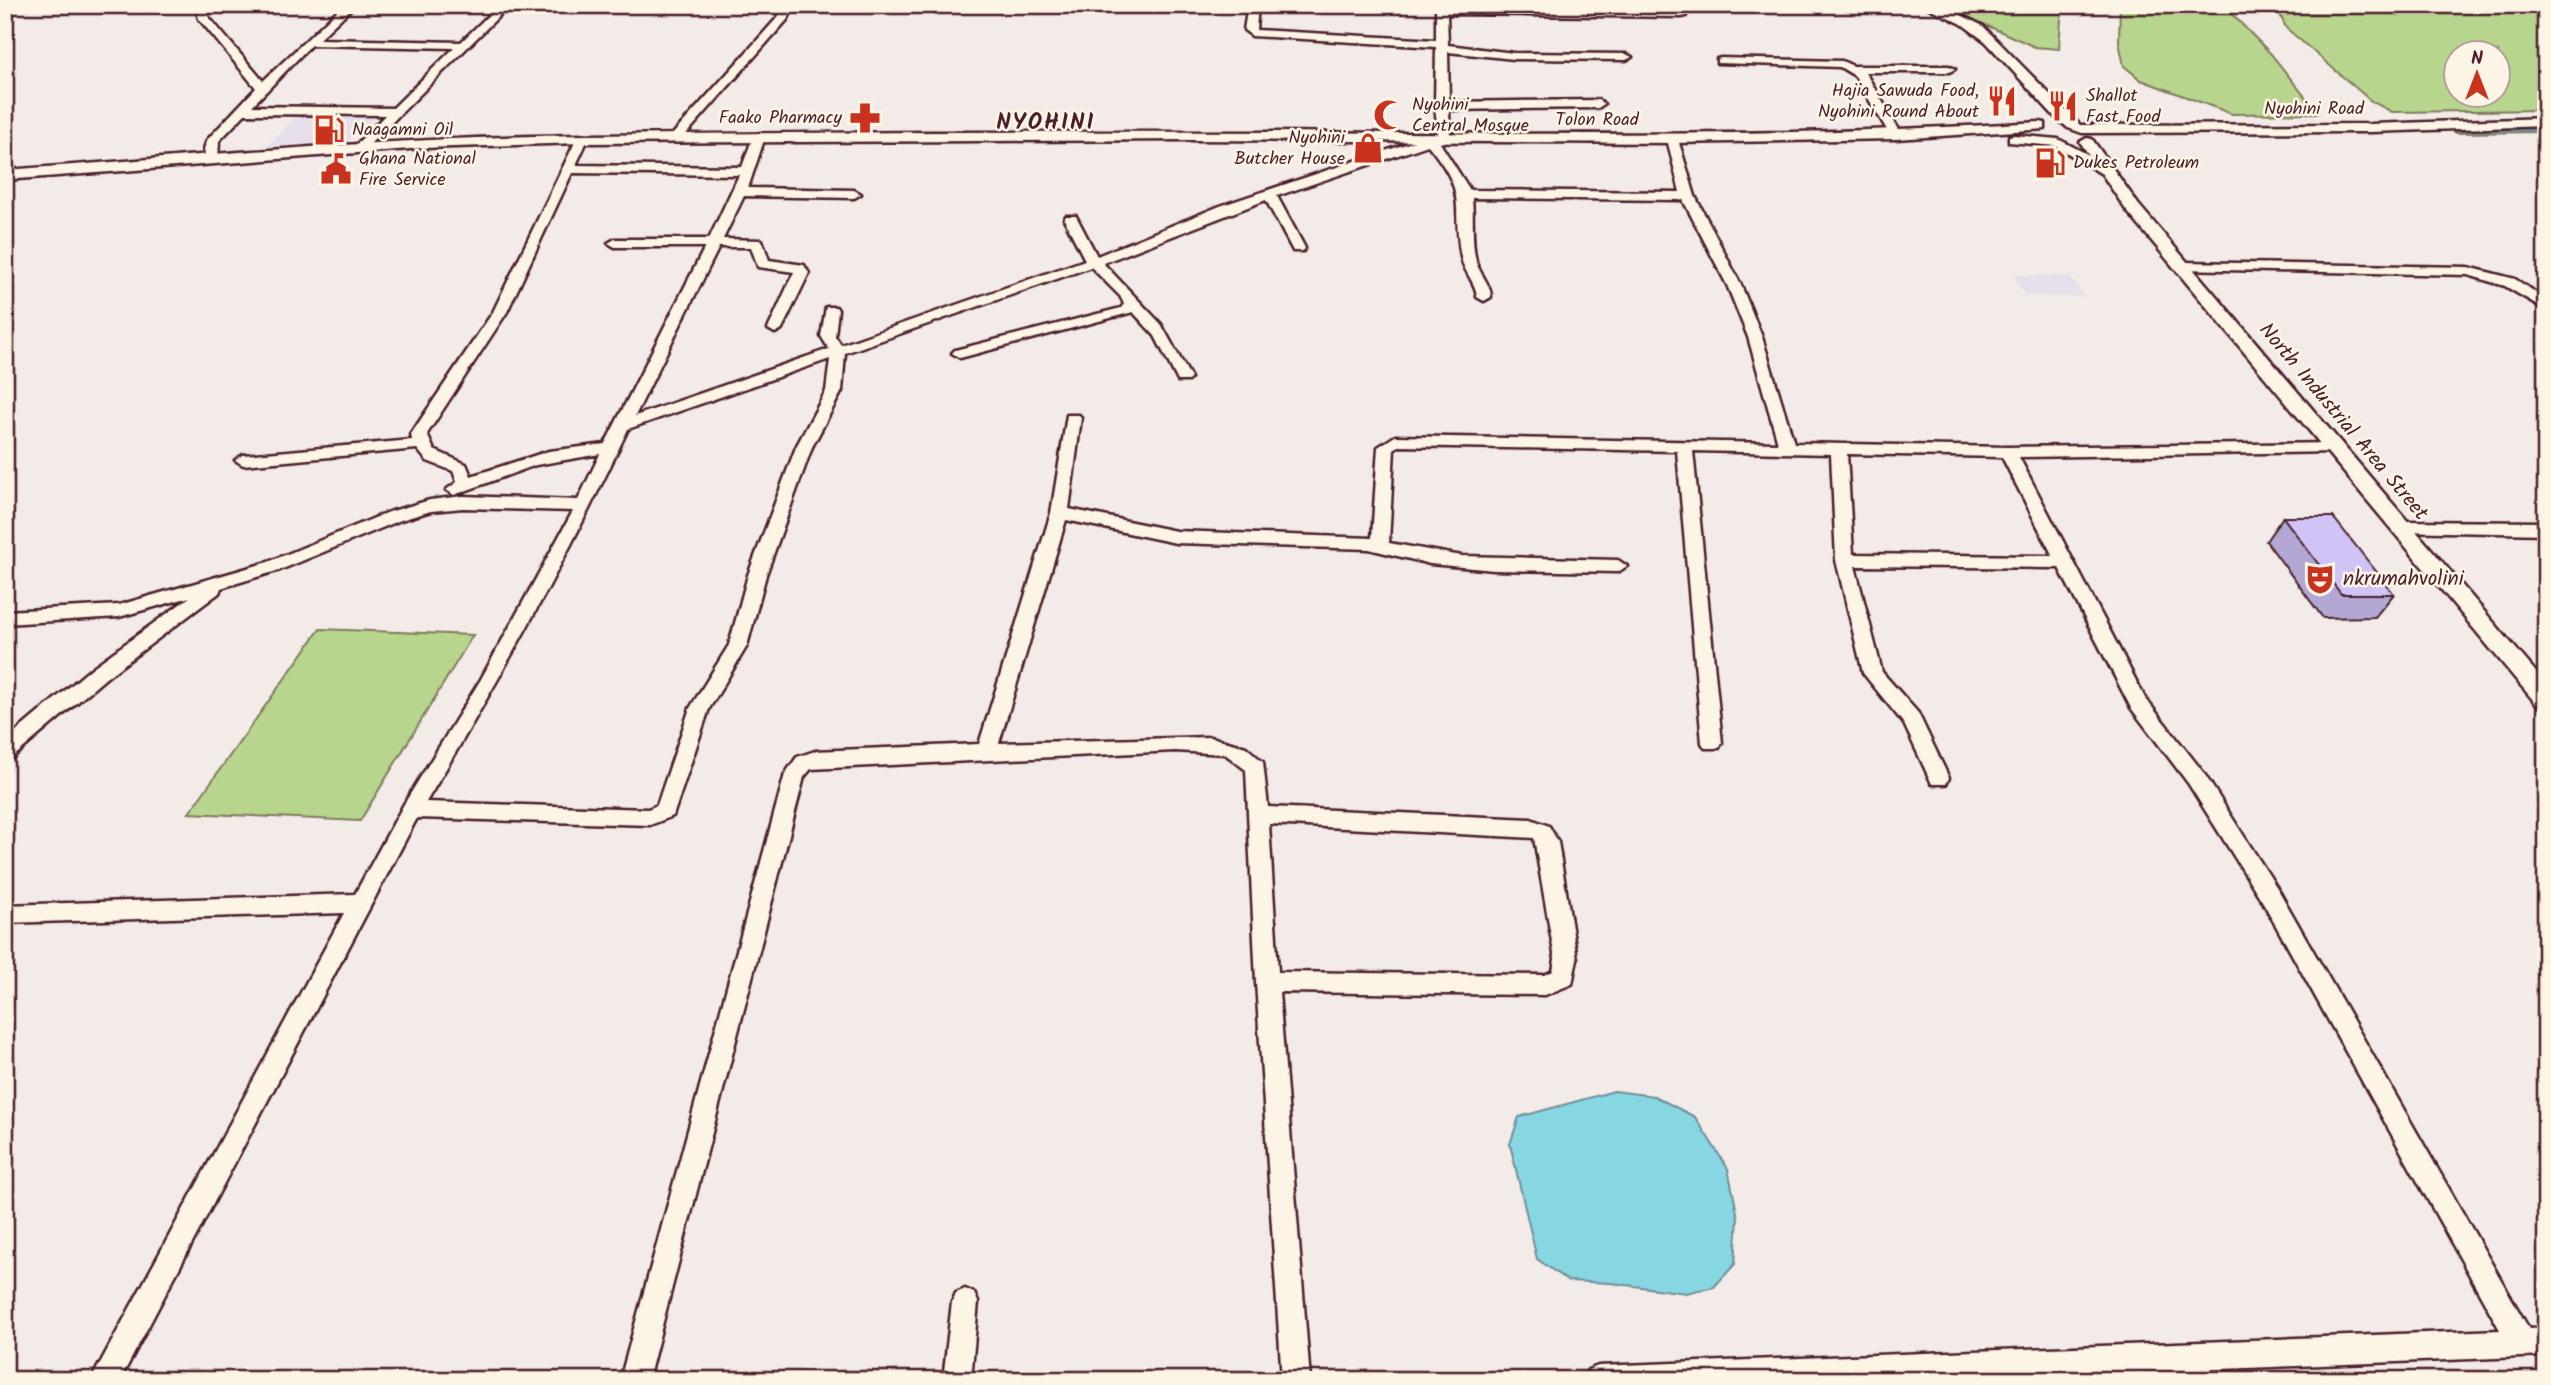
<svg xmlns="http://www.w3.org/2000/svg" width="2551" height="1385" font-family="Kalam,sans-serif">
	<rect width="100%" height="100%" fill="#f3ebe8"/>
	<filter id="ink" filterUnits="userSpaceOnUse"><feTurbulence type="fractalNoise" baseFrequency=".0143" numOctaves="2"/><feDisplacementMap in="SourceGraphic" scale="14" xChannelSelector="R" yChannelSelector="G"/><feConvolveMatrix kernelMatrix="1 2 1 2 8 2 1 2 1" color-interpolation-filters="sRGB"/></filter>
	<g filter="url(#ink)">
		<!-- built -->
		<g fill="#e8dfec">
			<path d="M300 112H380L346 143 347 148 260 154Z"/>
			<path d="M2013 275 2070 276 2084 297 2025 296Z"/>
		</g>
		<!-- green -->
		<g fill="#b7d58d" stroke="#807a5c" stroke-width="2" fill-rule="evenodd">
			<path d="M1941 5H2062L2059 49 2035 47Z"/>
			<path d="M2120 5H2223L2271 54 2318 113 2232 114 2141 80 2124 66 2119 42Z"/>
			<path d="M2272 5H2546V110L2392 112 2371 101 2286 28 2279 12ZM2456 52H2498V94H2456Z"/>
			<path d="M2546 126V132L2456 133 2450 128Z"/>
			<path d="M320 629 473 635 360 821 189 813Z"/>
		</g>
		<!-- water -->
		<path fill="#87d7e2" stroke="#6f8d99" stroke-width="2" d="M1614 1091 1654 1096 1695 1117 1728 1169 1738 1217 1735 1264 1714 1287 1686 1293 1611 1283 1568 1281 1537 1259 1510 1144 1519 1117Z"/>
		<g fill="none" stroke-linecap="round" stroke-linejoin="round">
			<!-- stream -->
			<path stroke="#6f8d99" stroke-width="3.5" d="M2454 130H2546"/>
			<!-- minor casing -->
			<g stroke="#4a1f2b" stroke-width="5">
				<g id="minor">
					<path d="M195 5H205L208 16 263 81 343 5H355L319 39 461 42 499 5H510L362 152 352 149 385 115 245 114 219 141 218 160 212 164 206 160 204 149 207 140 256 88 199 19ZM311 45 454 48 393 108 252 106Z"/>
					<path d="M784 5H795L787 20 680 141H672V135L778 17Z"/>
					<path d="M1248 5H1258L1256 30 1436 40V5L1686 12V16L1682 17 1447 14 1448 45 1514 53 1626 54 1632 57 1626 60 1514 59 1448 52 1449 102 1598 100 1604 104 1598 108 1449 110 1450 140 1440 143 1470 190 1680 192 1667 139 1677 136 1695 196 1741 285 1762 337 1794 443 2008 447 2341 443 2343 447 2335 452 2019 457 2145 698 2203 772 2279 891 2529 1329 2546 1328V1356L1948 1380H1584L1588 1370 1598 1366 2500 1330 2264 904 2188 783 2131 708 2059 568 1855 566 1882 672 1918 713 1949 778 1946 784H1932L1904 724 1863 673 1836 560 1831 454 1693 451 1722 743 1719 748H1705L1702 743 1677 451 1398 446 1394 449 1389 543 1462 556 1618 560 1627 566 1618 572 1494 570 1430 564 1369 549 1176 543 1066 520 999 743 1210 737 1246 747 1263 762 1268 807 1531 819 1549 826 1558 842 1577 959 1572 984 1545 995 1279 992 1310 1380H1282L1256 982 1246 770 1225 754 1175 751 811 769 804 777 648 1380H620L785 774 797 757 815 751 979 744 1051 513 1067 415H1079L1081 418 1069 509 1176 531 1372 538 1378 447 1395 436 1778 443 1748 337 1727 285 1683 200 1472 198C1474 219 1471 241 1476 261 1479 274 1491 284 1491 297L1484 301 1477 297C1477 284 1463 271 1461 257 1451 201 1470 197 1428 145L1277 196 1305 248 1303 251H1293L1266 200 1103 263 1161 324 1191 378 1188 381H1178L1155 336 1133 312 960 358 952 353 955 350 1121 308 1124 304 1120 296 1091 267 845 353 842 391 812 447 766 575 747 646 709 709 673 816 650 825 417 818 120 1380H91L344 913 5 923V905L355 894 404 804 481 679 573 511 463 508 431 511 401 520 280 570 221 588 219 593 107 677 12 758 5 761V741L93 667 190 597 119 617 5 624V611L119 605 268 562 389 512 430 500 463 496 578 500 600 454 536 465 454 495 446 490 457 482 453 471 427 461 417 449 243 465 235 460 243 455 412 440 411 434 493 312 578 136 588 139 576 165 742 167 753 137 759 133 765 137 748 188 854 190 861 194 854 198 744 196 723 239 762 240 769 260 804 265 809 273 782 329 775 333 768 329 794 272 758 267 751 247H719L635 416 829 349 821 336 826 307H836L838 310 835 336 841 345 1085 260 1064 219 1066 216H1076L1097 256 1220 206 1427 137H1435L1439 142 1435 106 1436 47 1252 36 1244 30ZM572 173 739 175 709 239H615L608 243 615 247H705L605 444 549 451 471 476 466 464 434 450 427 434 507 312ZM830 359 826 391 796 447 748 575 729 645 690 708 657 805 648 809 426 802C499 681 568 557 628 429ZM1847 454 2002 457 2053 556 1853 554ZM1269 824 1534 838 1555 959 1553 971 1544 975 1278 972Z"/>
					<path d="M1721 58 1842 61 1853 66H1949L1955 69 1949 72H1865L1902 135 1896 139 1890 135 1855 76 1840 67 1717 63V59Z"/>
					<path d="M2183 262 2468 267 2515 279 2546 299V310L2505 286 2468 275 2178 269V263Z"/>
					<path d="M2401 521 2546 522V534L2395 531 2392 527Z"/>
					<path d="M965 1289 974 1293 978 1302 971 1380H943L952 1302 956 1293Z"/>
				</g>
			</g>
			<!-- major casing -->
			<g stroke="#4a1f2b" stroke-width="5">
				<g id="major">
					<path d="M1923 5H1941L1983 26 2080 125 2371 124 2546 118V126L2371 132 2082 133 2068 128 2055 117 1986 42 1962 24Z"/>
					<path d="M2040 122 2045 123V129L1896 139 1673 143 1189 140 582 143 423 148 5 180V170C199 156 393 137 587 135 816 132 1044 131 1273 132 1529 134 1784 138 2040 122Z"/>
					<path d="M2014 135 2058 139 2089 155 2080 142 2087 138 2092 139 2138 204 2546 684V708L2538 706 2126 210 2102 174 2056 146 2009 142V136Z"/>
				</g>
			</g>
			<!-- minor -->
			<use href="#minor" fill="#fcf5e5" fill-rule="evenodd"/>
			<!-- major -->
			<use href="#major" fill="#fcf5e5" fill-rule="evenodd"/>
		</g>
		<!-- wall -->
		<path fill="#b3a8d3" stroke="#4a1f2b" stroke-width="2" d="M2283 517 2394 594 2375 617 2323 618 2266 541Z"/>
		<!-- building -->
		<path fill="#d0c3f5" stroke="#4a1f2b" stroke-width="2" d="M2283 517H2333L2394 594H2341Z"/>
	</g>
	<!-- icons -->
	<defs>
		<g id="restaurant-bare" transform="scale(2.415)"><path d="M-5-6h1v4h1v-4h1v4h1v-4h1v5L-1.5 .5V6h-2V.5L-5-1ZM5-6V6H3V1.5H1.5Q1.5-4 5-6Z" fill="#c8321e" stroke="#fcf5e5" stroke-width="2.5" paint-order="stroke"/></g>
		<g id="mosque-bare" transform="scale(2.415)"><path d="M3.5-4.9A6 6 0 1 0 3.5 4.9A5 5 0 1 1 3.5-4.9Z" fill="#c8321e" stroke="#fcf5e5" stroke-width="2.5" paint-order="stroke"/></g>
		<g id="pharmacy-bare" transform="scale(2.415)"><path d="M-2-6h4v4h4v4h-4v4h-4v-4h-4v-4h4Z" fill="#c8321e" stroke="#fcf5e5" stroke-width="2.5" paint-order="stroke"/></g>
		<g id="fuel-bare" transform="scale(2.415)"><path d="M-5.5-6h7V0h2V4h1.3V-2.5L3-4.5l.8-.8L6-3V5H2.5V1h-1V6h-7ZM-4.2-4.7v3.2H.2V-4.7Z" fill="#c8321e" stroke="#fcf5e5" stroke-width="2.5" paint-order="stroke"/></g>
		<g id="shop-bare" transform="scale(2.415)"><path d="M-5-2.5h2.3a2.7 3.5 0 0 1 5.4 0H5L5.5 6h-11ZM-1.5-2.5h3a1.5 2.3 0 0 0-3 0Z" fill="#c8321e" stroke="#fcf5e5" stroke-width="2.5" paint-order="stroke"/></g>
		<g id="civic-bare" transform="scale(2.415)"><path d="M-.6-6.5H3V-4.5H.6V-3L4-1V1h2V6H-6V1h2V-1L-.6-3ZM-1.2 2.5V6h2.4V2.5Z" fill="#c8321e" stroke="#fcf5e5" stroke-width="2.5" paint-order="stroke"/></g>
		<g id="theatre-bare" transform="scale(2.415)"><path d="M-5-5.5Q0-4 5-5.5V0Q5 5 0 6Q-5 5-5 0ZM-3.3-2.5H-1v1.5H-3.3ZM1-2.5H3.3v1.5H1ZM-2.8 1Q0 5.5 2.8 1Z" fill="#c8321e" stroke="#fcf5e5" stroke-width="2.5" paint-order="stroke"/></g>
	</defs>
	<g fill-rule="evenodd">
		<use href="#restaurant-bare" x="2002" y="101"/>
		<use href="#restaurant-bare" x="2063" y="106"/>
		<use href="#mosque-bare" x="1389" y="115"/>
		<use href="#pharmacy-bare" x="865" y="118"/>
		<use href="#fuel-bare" x="329" y="130"/>
		<use href="#shop-bare" x="1368" y="148"/>
		<use href="#fuel-bare" x="2050" y="163"/>
		<use href="#civic-bare" x="336" y="169"/>
		<use href="#theatre-bare" x="2320" y="579"/>
	</g>
	<g text-anchor="middle" dominant-baseline="central" stroke-width="5" stroke-linejoin="round" paint-order="stroke">
		<!-- far-poi labels -->
		<g font-size="18" fill="#4a1f2b" stroke="#fcf5e5" text-anchor="start">
			<text x="1979" y="91" text-anchor="end">Hajia Sawuda Food,<tspan x="1979" dy="21">Nyohini Round About</tspan></text>
			<text x="2086" y="96">Shallot<tspan x="2086" dy="21">Fast Food</tspan></text>
			<text x="1412" y="105">Nyohini<tspan x="1412" dy="21">Central Mosque</tspan></text>
			<text x="842" y="118" text-anchor="end">Faako Pharmacy</text>
			<text x="352" y="130">Naagamni Oil</text>
			<text x="1345" y="138" text-anchor="end">Nyohini<tspan x="1345" dy="21">Butcher House</tspan></text>
			<text x="359" y="159">Ghana National<tspan x="359" dy="21">Fire Service</tspan></text>
			<text x="2073" y="163">Dukes Petroleum</text>
		</g>
		<!-- far-street labels -->
		<g font-size="18" fill="#4a1f2b" stroke="#fcf5e5">
			<text x="2314" y="109">Nyohini Road</text>
			<text x="1597" y="120">Tolon Road</text>
		</g>
		<!-- street labels -->
		<g font-size="21" fill="#4a1f2b" stroke="#fcf5e5">
			<text transform="translate(2343 422) rotate(50)">North Industrial Area Street</text>
		</g>
		<!-- poi labels -->
		<g font-size="21" fill="#4a1f2b" stroke="#fcf5e5" text-anchor="start">
			<text x="2343" y="579">nkrumahvolini</text>
		</g>
		<!-- far-district labels -->
		<g font-size="23" font-weight="bold" letter-spacing="2" fill="#4a1f2b" stroke="#fcf5e5">
			<text x="1046" y="123">NYOHINI</text>
		</g>
	</g>
	<!-- margin -->
	<rect width="2551" height="1385" fill="none" stroke="#fcf5e5" stroke-width="28"/>
	<rect x="14" y="14" width="2523" height="1357" fill="none" stroke="#4a1f2b" stroke-width="2.5" filter="url(#ink)"/>
	<!-- north arrow -->
	<g transform="translate(2477 74)"><circle r="33" fill="#fcf5e5" stroke="#b59f9b" stroke-width="2"/>
	<path d="M0-5L12 26L0 18L-12 26Z" fill="#c8321e"/>
	<text y="-10" font-size="19" font-weight="bold" text-anchor="middle" fill="#4a1f2b">N</text>
	</g>
</svg>
